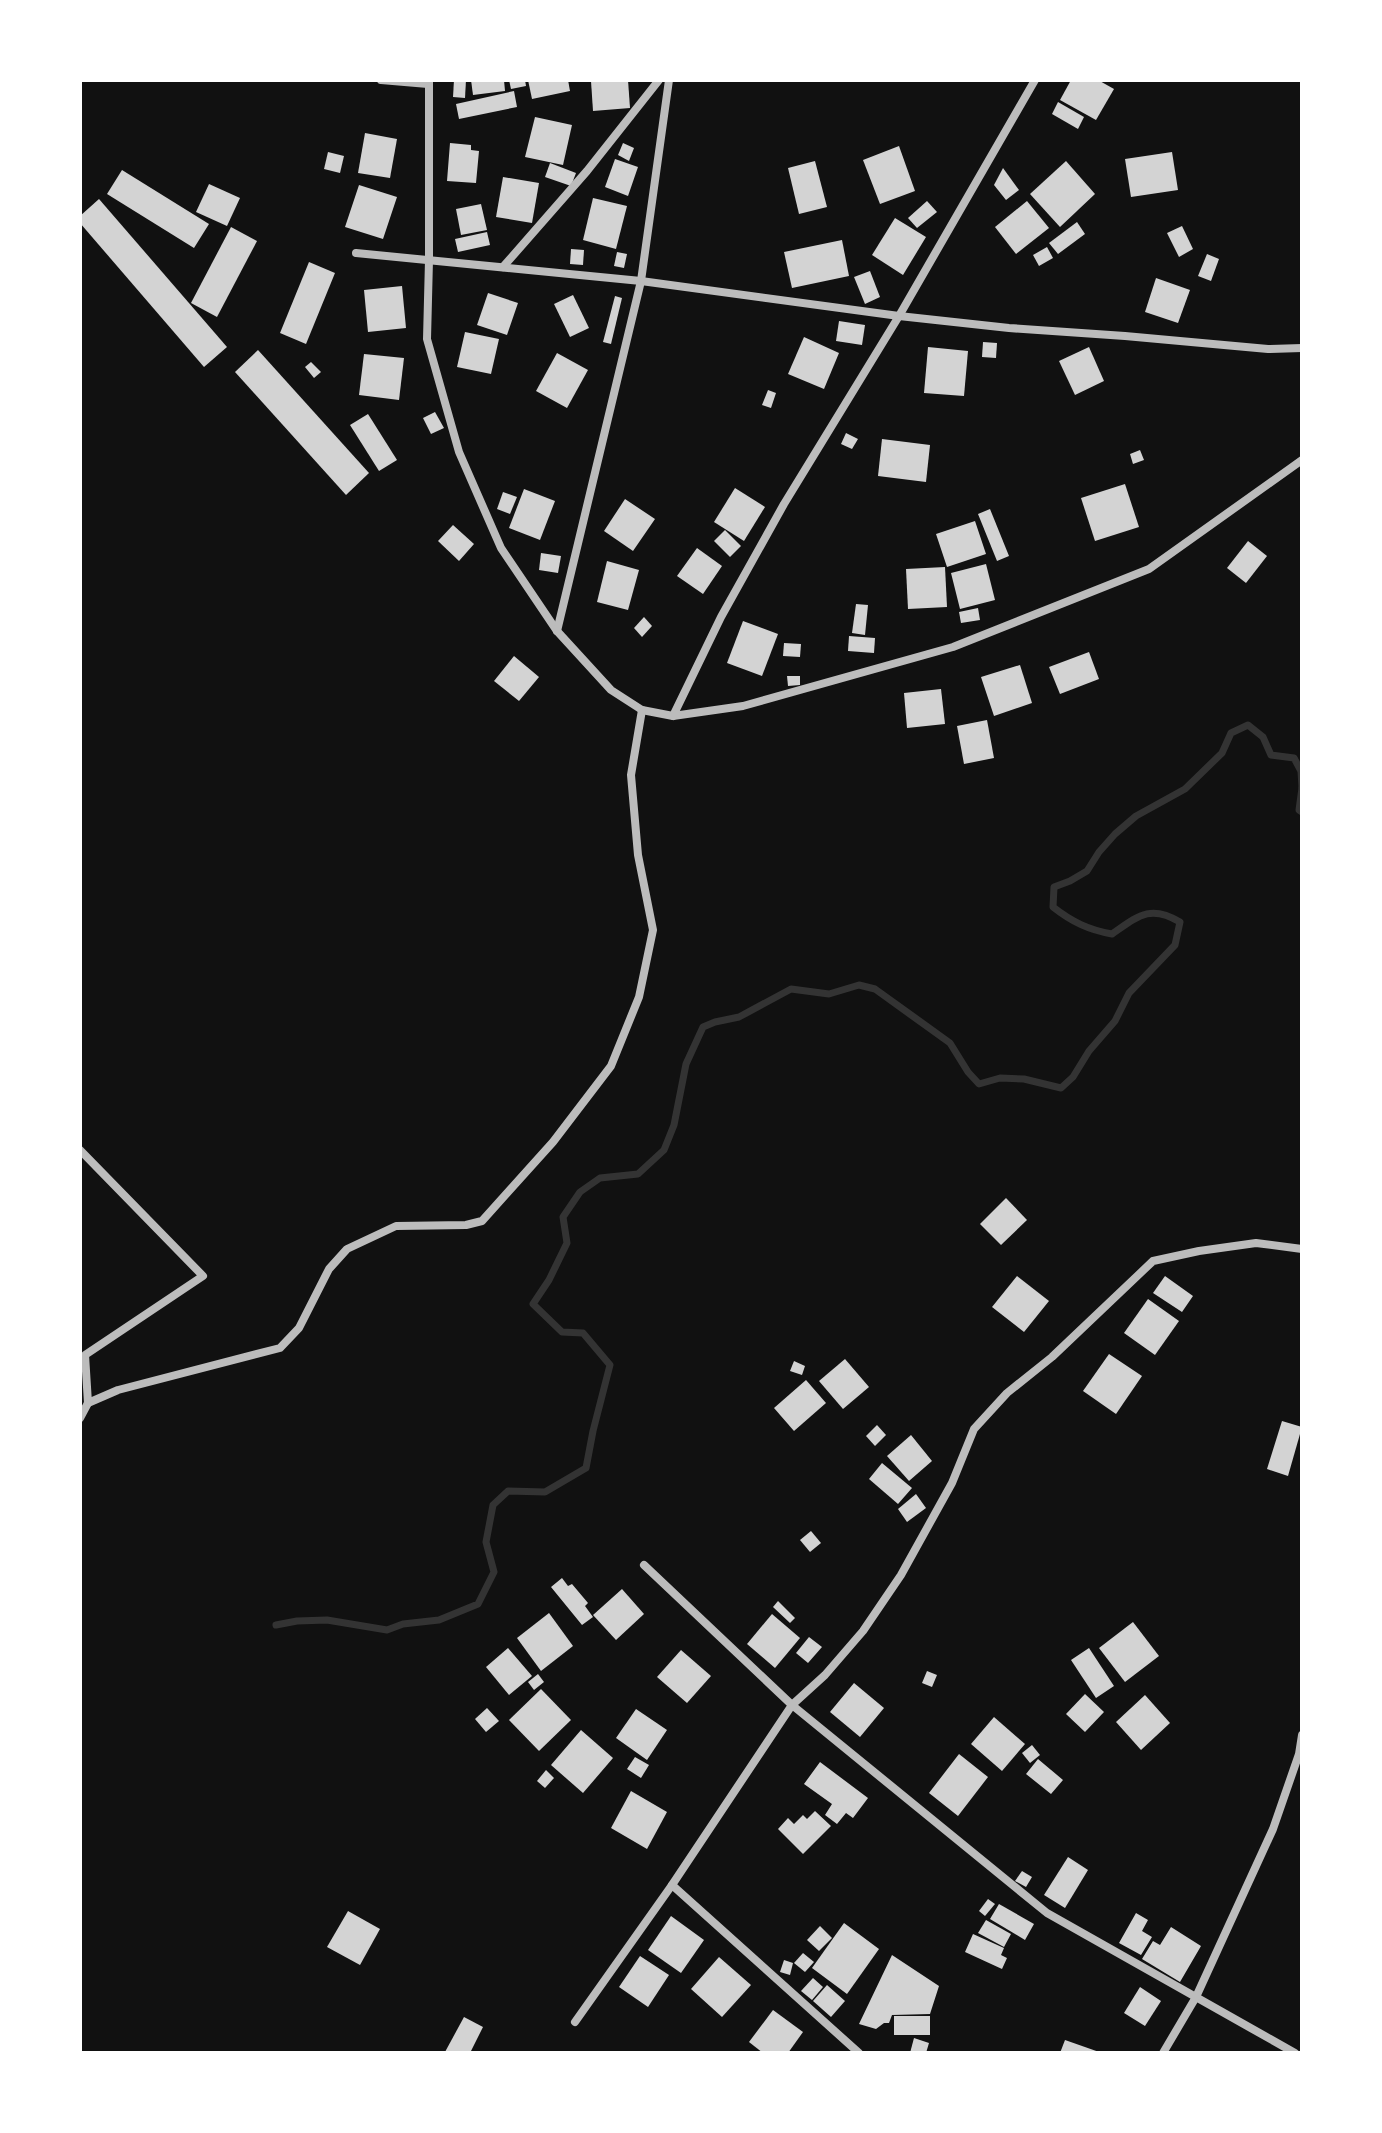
<svg xmlns="http://www.w3.org/2000/svg" width="1382" height="2133" font-family="Ubuntu,sans-serif">
	<rect width="100%" height="100%" fill="#111"/>
	<g fill="none" stroke-linecap="round" stroke-linejoin="round">
		<!-- stream -->
		<g stroke="#333" stroke-width="7">
			<path d="M1302 788 1299 810 1302 812"/>
			<path d="M276 1625 297 1621 327 1620 387 1630 403 1624 439 1620 478 1604 494 1572 486 1542 493 1505 508 1491 545 1492 586 1468 593 1431 610 1365 583 1333 562 1332 533 1304 549 1280 567 1243 563 1217 580 1192 600 1178 638 1174 664 1150 674 1125 686 1064 703 1027 715 1022 739 1017 791 989 829 994 859 985 875 989 950 1043 968 1072 979 1084 1000 1078 1024 1079 1061 1088 1073 1077 1089 1051 1115 1021 1129 993 1175 945 1180 922C1150 904 1138 916 1112 934 1089 930 1072 922 1053 907L1054 887 1070 881 1087 871 1099 852 1115 834 1136 816 1185 789 1222 753 1231 733 1248 725 1263 737 1271 755 1294 758 1301 771 1302 788"/>
		</g>
	</g>
	<!-- building -->
	<g fill="#d3d3d3">
		<path d="M454 80H466L465 98 453 97Z"/>
		<path d="M471 80H504L505 91 473 95Z"/>
		<path d="M509 80H525L526 86 511 89Z"/>
		<path d="M528 80H568L570 91 532 99Z"/>
		<path d="M628 80 630 108 593 111 591 81Z"/>
		<path d="M1071 80H1098L1114 89 1096 120 1060 100Z"/>
		<path d="M514 91 517 107 459 119 456 104Z"/>
		<path d="M1058 102 1084 117 1078 129 1052 114Z"/>
		<path d="M535 117 572 125 563 165 525 157Z"/>
		<path d="M365 133 397 139 390 178 358 173Z"/>
		<path d="M450 143 471 145V150L479 151 476 183 447 181Z"/>
		<path d="M623 143 634 148 629 161 618 155Z"/>
		<path d="M899 146 915 191 880 204 863 160Z"/>
		<path d="M328 152 344 156 340 173 324 169Z"/>
		<path d="M1172 152 1178 190 1131 197 1125 159Z"/>
		<path d="M615 159 638 167 628 196 605 187Z"/>
		<path d="M815 161 827 207 799 214 788 168Z"/>
		<path d="M1066 161 1095 194 1060 227 1030 194Z"/>
		<path d="M550 163 576 173 571 186 545 177Z"/>
		<path d="M1003 168 1019 190 1006 200 994 185Z"/>
		<path d="M122 170 209 224 194 248 107 194Z"/>
		<path d="M503 177 539 183 532 223 496 217Z"/>
		<path d="M209 184 240 198 227 226 196 212Z"/>
		<path d="M359 185 397 197 383 239 345 227Z"/>
		<path d="M593 198 627 206 616 249 583 240Z"/>
		<path d="M99 199 227 347 204 367 80 223V216Z"/>
		<path d="M927 201 937 212 917 228 908 218Z"/>
		<path d="M1027 201 1049 228 1016 254 995 227Z"/>
		<path d="M481 204 487 230 461 235 456 209Z"/>
		<path d="M895 218 926 237 903 275 872 255Z"/>
		<path d="M1077 222 1085 234 1058 254 1049 243Z"/>
		<path d="M1182 226 1193 249 1179 257 1167 233Z"/>
		<path d="M231 227 257 241 217 317 191 303Z"/>
		<path d="M487 232 490 245 458 252 455 239Z"/>
		<path d="M842 240 849 276 792 288 784 252Z"/>
		<path d="M1047 247 1053 258 1039 266 1033 255Z"/>
		<path d="M571 249 584 250 583 265 570 264Z"/>
		<path d="M617 252 627 254 624 268 614 266Z"/>
		<path d="M1207 254 1219 259 1211 281 1198 276Z"/>
		<path d="M309 262 335 273 306 344 280 333Z"/>
		<path d="M870 271 880 297 865 304 854 277Z"/>
		<path d="M1156 278 1190 290 1178 323 1145 312Z"/>
		<path d="M402 286 406 328 368 332 364 290Z"/>
		<path d="M488 293 518 303 507 335 477 325Z"/>
		<path d="M573 295 589 328 570 337 554 304Z"/>
		<path d="M615 296 622 298 611 344 603 342Z"/>
		<path d="M839 321 865 325 862 345 836 341Z"/>
		<path d="M465 332 499 339 491 374 457 367Z"/>
		<path d="M804 337 839 353 824 389 788 374Z"/>
		<path d="M983 342 997 343 996 358 982 357Z"/>
		<path d="M928 347 968 351 964 396 924 393Z"/>
		<path d="M1089 347 1104 381 1075 395 1059 361Z"/>
		<path d="M258 350 369 473 346 495 235 372Z"/>
		<path d="M557 353 588 370 567 408 536 391Z"/>
		<path d="M364 354 404 358 399 400 359 395Z"/>
		<path d="M311 362 321 372 314 378 305 367Z"/>
		<path d="M768 390 776 393 771 408 762 405Z"/>
		<path d="M435 412 444 428 431 434 423 418Z"/>
		<path d="M368 414 397 460 379 471 350 425Z"/>
		<path d="M846 433 858 439 852 449 841 444Z"/>
		<path d="M882 439 930 445 926 482 878 476Z"/>
		<path d="M1140 450 1144 460 1133 464 1130 454Z"/>
		<path d="M1125 484 1139 527 1095 541 1081 498Z"/>
		<path d="M735 488 765 507 744 541 714 522Z"/>
		<path d="M524 489 555 501 540 540 509 528Z"/>
		<path d="M503 492 517 497 510 514 497 509Z"/>
		<path d="M625 499 655 519 633 551 604 531Z"/>
		<path d="M990 509 1009 556 997 561 978 514Z"/>
		<path d="M975 521 986 554 947 567 936 534Z"/>
		<path d="M453 525 474 544 459 561 438 541Z"/>
		<path d="M725 530 741 546 730 557 714 541Z"/>
		<path d="M1248 541 1267 556 1246 583 1227 568Z"/>
		<path d="M697 548 722 566 703 594 677 576Z"/>
		<path d="M541 553 561 556 558 573 539 570Z"/>
		<path d="M607 561 639 570 628 610 597 602Z"/>
		<path d="M986 564 995 600 960 609 951 573Z"/>
		<path d="M945 567 947 607 908 609 906 569Z"/>
		<path d="M856 604 868 605 865 635 852 633Z"/>
		<path d="M978 608 980 620 961 623 959 612Z"/>
		<path d="M644 617 652 626 642 637 634 628Z"/>
		<path d="M743 621 778 634 762 676 727 663Z"/>
		<path d="M849 636 875 638 874 653 848 651Z"/>
		<path d="M784 643 801 644 800 657 783 656Z"/>
		<path d="M1089 652 1099 679 1060 694 1049 667Z"/>
		<path d="M514 656 539 677 519 701 494 681Z"/>
		<path d="M1020 665 1032 703 994 716 981 677Z"/>
		<path d="M787 676H800V685L788 686Z"/>
		<path d="M941 689 945 724 907 728 904 693Z"/>
		<path d="M987 720 994 758 964 764 957 726Z"/>
		<path d="M1006 1198 1027 1220 1001 1245 980 1224Z"/>
		<path d="M1017 1276 1049 1301 1024 1332 992 1307Z"/>
		<path d="M1165 1276 1193 1296 1182 1312 1153 1293Z"/>
		<path d="M1148 1299 1179 1321 1155 1355 1124 1333Z"/>
		<path d="M1109 1354 1142 1376 1116 1414 1083 1391Z"/>
		<path d="M845 1359 869 1387 843 1409 819 1381Z"/>
		<path d="M794 1361 805 1366 802 1375 790 1371Z"/>
		<path d="M806 1380 826 1403 794 1431 774 1408Z"/>
		<path d="M1282 1421 1302 1427 1288 1476 1267 1469Z"/>
		<path d="M877 1425 886 1435 875 1446 866 1436Z"/>
		<path d="M911 1435 932 1461 909 1481 887 1456Z"/>
		<path d="M882 1463 912 1488 898 1504 869 1479Z"/>
		<path d="M916 1494 926 1508 907 1522 898 1509Z"/>
		<path d="M811 1531 821 1543 810 1552 800 1540Z"/>
		<path d="M562 1578 568 1586 572 1584 588 1603 585 1606 593 1617 582 1625 551 1587Z"/>
		<path d="M622 1589 644 1614 616 1640 593 1615Z"/>
		<path d="M778 1601 795 1618 790 1623 773 1607Z"/>
		<path d="M549 1613 573 1646 541 1671 517 1638Z"/>
		<path d="M772 1614 800 1638 775 1668 747 1644Z"/>
		<path d="M1133 1622 1159 1656 1125 1682 1099 1648Z"/>
		<path d="M809 1637 822 1647 808 1663 796 1653Z"/>
		<path d="M508 1648 532 1676 509 1695 486 1667Z"/>
		<path d="M1089 1648 1114 1686 1096 1698 1071 1660Z"/>
		<path d="M681 1650 711 1676 687 1703 657 1677Z"/>
		<path d="M927 1671 937 1675 932 1687 922 1683Z"/>
		<path d="M538 1674 544 1682 534 1690 528 1682Z"/>
		<path d="M854 1683 884 1708 860 1737 830 1712Z"/>
		<path d="M541 1689 571 1720 539 1751 509 1720Z"/>
		<path d="M1085 1694 1104 1712 1085 1732 1066 1714Z"/>
		<path d="M1145 1695 1170 1723 1141 1750 1116 1722Z"/>
		<path d="M487 1708 499 1721 486 1732 475 1719Z"/>
		<path d="M636 1709 667 1730 647 1760 616 1738Z"/>
		<path d="M994 1717 1025 1744 1002 1771 971 1744Z"/>
		<path d="M581 1730 613 1758 583 1793 551 1765Z"/>
		<path d="M1032 1745 1040 1755 1030 1763 1022 1753Z"/>
		<path d="M959 1754 988 1777 958 1816 929 1793Z"/>
		<path d="M635 1757 649 1765 641 1778 627 1769Z"/>
		<path d="M1038 1759 1063 1780 1051 1794 1026 1774Z"/>
		<path d="M820 1762 868 1798 853 1818 846 1813 837 1824 825 1815 832 1804 804 1784Z"/>
		<path d="M546 1770 554 1778 545 1788 537 1781Z"/>
		<path d="M631 1791 667 1812 647 1849 611 1828Z"/>
		<path d="M815 1811 831 1826 803 1854 778 1829 788 1818 794 1824 803 1815 807 1819Z"/>
		<path d="M1068 1857 1088 1870 1065 1908 1044 1895Z"/>
		<path d="M1022 1871 1032 1877 1026 1887 1015 1881Z"/>
		<path d="M988 1899 995 1904 985 1916 979 1911Z"/>
		<path d="M999 1904 1034 1924 1025 1940 990 1919Z"/>
		<path d="M348 1911 380 1929 360 1965 327 1947Z"/>
		<path d="M1136 1913 1148 1920 1142 1931 1152 1937 1141 1955 1119 1943Z"/>
		<path d="M671 1916 704 1940 681 1973 648 1950Z"/>
		<path d="M986 1920 1011 1934 1004 1947 978 1933Z"/>
		<path d="M844 1923 879 1949 847 1994 812 1968Z"/>
		<path d="M820 1926 832 1938 819 1951 807 1940Z"/>
		<path d="M1171 1927 1201 1946 1180 1982 1142 1959 1153 1941 1160 1945Z"/>
		<path d="M973 1934 1004 1948 1001 1955 1007 1958 1002 1969 965 1952Z"/>
		<path d="M803 1953 814 1962 805 1972 794 1963Z"/>
		<path d="M892 1955 939 1986 930 2014 892 2015 889 2023H884L876 2029 859 2024Z"/>
		<path d="M640 1956 669 1975 648 2007 619 1987Z"/>
		<path d="M719 1957 751 1985 722 2017 691 1989Z"/>
		<path d="M784 1960 793 1963 790 1975 780 1972Z"/>
		<path d="M813 1978 823 1987 812 2000 801 1991Z"/>
		<path d="M827 1985 845 2001 831 2017 813 2001Z"/>
		<path d="M1140 1987 1161 2001 1145 2026 1124 2013Z"/>
		<path d="M773 2010 803 2032 788 2053H763L749 2042Z"/>
		<rect x="894" y="2016" width="36" height="19"/>
		<path d="M464 2017 483 2027 470 2053H447L445 2052Z"/>
		<path d="M914 2038 929 2043 926 2053H910Z"/>
		<path d="M1065 2040 1102 2053H1060Z"/>
	</g>
	<g fill="none" stroke-linecap="round" stroke-linejoin="round">
		<!-- minor -->
		<g stroke="#bcbcbc" stroke-width="8">
			<path d="M381 80 428 84"/>
			<path d="M429 80V260L427 339 459 452 501 548 557 631 611 690 642 710 673 716 743 706 953 647 1149 569 1302 460"/>
			<path d="M356 253 641 281 899 316 1009 328 1125 336 1268 349 1302 348"/>
			<path d="M503 267 587 171 659 80"/>
			<path d="M557 631 641 281 669 80"/>
			<path d="M673 716 721 617 784 504 899 316 1035 80"/>
			<path d="M80 1150 203 1276 85 1355 88 1403 118 1390 280 1348 299 1328 329 1269 347 1249 396 1226 466 1225 482 1221 553 1142 611 1066 639 997 653 930 638 855 631 775 642 710"/>
			<path d="M80 1418 88 1403"/>
			<path d="M644 1565 792 1705 1047 1913 1295 2053"/>
			<path d="M672 1885 859 2053"/>
			<path d="M575 2022 672 1885 792 1705 825 1675 863 1631 901 1575 952 1483 974 1429 1007 1393 1052 1357 1153 1261 1199 1251 1256 1243 1302 1249"/>
			<path d="M1163 2053 1196 1997 1273 1829 1299 1754 1302 1735"/>
		</g>
	</g>
	<!-- border -->
	<rect width="1382" height="2133" fill="none" stroke="#ffffff" stroke-width="164"/>
</svg>
